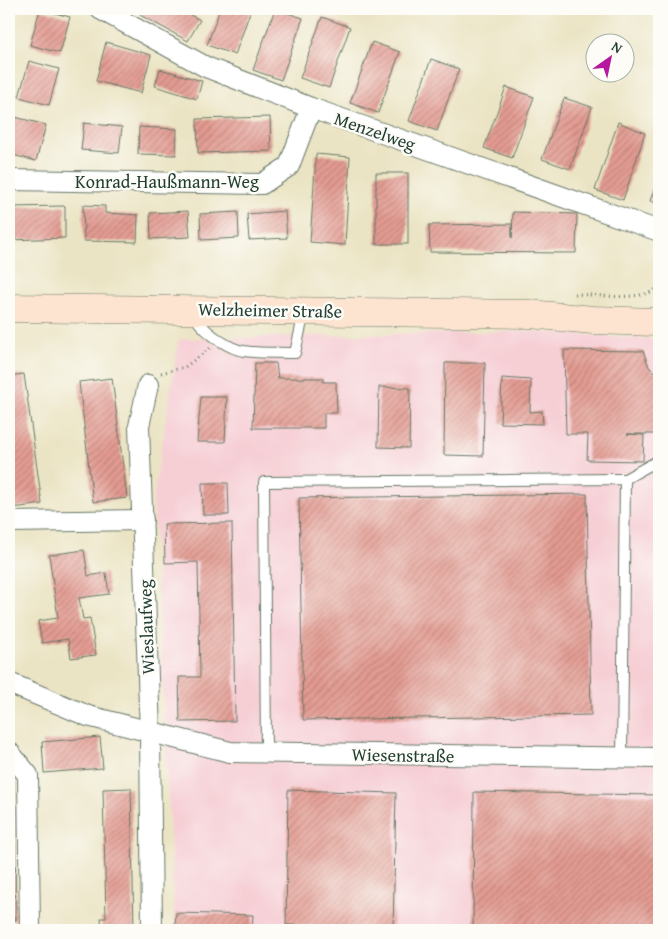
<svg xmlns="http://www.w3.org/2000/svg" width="668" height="939" font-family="'Gentium Book Plus',serif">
	<defs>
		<pattern id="building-hatch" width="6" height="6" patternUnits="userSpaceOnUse" patternTransform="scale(1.25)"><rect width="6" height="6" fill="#e49b92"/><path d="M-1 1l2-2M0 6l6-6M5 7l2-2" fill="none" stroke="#b88078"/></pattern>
	</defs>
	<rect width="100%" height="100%" fill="#fdfcf7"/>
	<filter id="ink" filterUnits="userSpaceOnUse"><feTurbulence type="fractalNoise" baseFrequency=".02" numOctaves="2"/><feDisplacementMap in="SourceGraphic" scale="10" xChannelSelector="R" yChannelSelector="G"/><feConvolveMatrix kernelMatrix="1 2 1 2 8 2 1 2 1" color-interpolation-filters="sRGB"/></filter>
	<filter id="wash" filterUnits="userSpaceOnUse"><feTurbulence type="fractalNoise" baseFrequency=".0096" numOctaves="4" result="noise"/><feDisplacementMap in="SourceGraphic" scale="20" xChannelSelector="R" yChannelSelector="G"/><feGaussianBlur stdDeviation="1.12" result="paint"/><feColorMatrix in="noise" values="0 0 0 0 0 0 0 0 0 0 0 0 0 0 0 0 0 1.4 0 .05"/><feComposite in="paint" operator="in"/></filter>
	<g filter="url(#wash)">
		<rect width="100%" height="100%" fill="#ebe4c4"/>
		<!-- built -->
		<path fill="#f6cfd5" d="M529 331 659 339V930H175L153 499 179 339Z"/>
		<g id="blocks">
			<!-- building -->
			<g fill="url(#building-hatch)">
				<path d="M40 9 70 17 60 53 30 45Z"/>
				<path d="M144 9H179L200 20 188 41 140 15Z"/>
				<path d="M220 9H251L235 55 207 45Z"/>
				<path d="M275 9 303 18 281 80 253 70Z"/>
				<path d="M322 17 350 27 329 88 300 78Z"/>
				<path d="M106 42 151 55 141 93 96 81Z"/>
				<path d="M372 42 400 52 378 113 350 103Z"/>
				<path d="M431 59 459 69 437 131 409 121Z"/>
				<path d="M29 61 59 69 49 105 19 97Z"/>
				<path d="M160 69 202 81 197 99 155 86Z"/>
				<path d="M506 87 534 97 512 158 484 148Z"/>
				<path d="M564 98 592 107 570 169 542 159Z"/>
				<path d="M15 117 46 125 36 161 9 154V142Z"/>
				<path d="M270 117 271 151 198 153 197 119Z"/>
				<path d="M618 122 645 133 623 200 595 190Z"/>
				<path d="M84 123 122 127 119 153 81 150Z"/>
				<path d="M139 127 177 129 176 155 138 154Z"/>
				<path d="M316 154 350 157 345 245 310 242Z"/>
				<rect x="376" y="173" width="32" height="71"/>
				<path d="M659 176V204L650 201Z"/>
				<path d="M83 205 105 206V213L138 215 137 242 84 241Z"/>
				<path d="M65 206V238L9 240V207Z"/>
				<path d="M188 211 190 237 151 239 150 213Z"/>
				<path d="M285 211 287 238 249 240 247 214Z"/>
				<path d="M238 212 239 238 201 240 200 214Z"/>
				<path d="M513 212 577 214 576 253 430 252 429 225 512 224V238Z"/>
				<path d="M564 350 643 351 649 367 659 377V434H627L644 435 643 461 587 460 588 434H566Z"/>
				<path d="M255 363H276L278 378H323V382H336L337 413H324V428H253Z"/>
				<path d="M445 363H485L483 456 444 455Z"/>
				<path d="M24 374 42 504 13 508 9 481V376Z"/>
				<path d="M112 378 127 498 93 502 79 382Z"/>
				<path d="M502 378 531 380 530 412 542 411 543 424 500 423Z"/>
				<path d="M379 387 410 388 409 448 378 447Z"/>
				<path d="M201 397H227L225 442H197Z"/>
				<path d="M202 483H228L229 515H203Z"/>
				<path d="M587 494 591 715 303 720 299 498Z"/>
				<path d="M232 523 235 721 180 722 179 677H200L198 562 165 563 164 524Z"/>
				<path d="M84 550 88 576 106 573 109 594 79 598 83 619 90 618 96 655 71 658 68 639 42 643 38 621 58 618 49 555Z"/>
				<path d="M100 737 103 768 44 773 42 742Z"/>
				<path d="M9 772H14L16 920H9Z"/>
				<path d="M131 788 134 930H102L101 918H106L103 789Z"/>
				<path d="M288 790 396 793 393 930H315L316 926 286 925Z"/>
				<path d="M474 792 659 795V930H473Z"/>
				<path d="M176 913 253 915 252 930H175Z"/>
			</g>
		</g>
	</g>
	<g filter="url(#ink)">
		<use href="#blocks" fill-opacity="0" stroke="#676" stroke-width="1"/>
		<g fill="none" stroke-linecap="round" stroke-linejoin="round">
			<!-- lane casing -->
			<g stroke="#676" stroke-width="12">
				<g id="lane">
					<path d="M194 314C199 328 225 346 239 350 256 354 277 352 295 353L304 313"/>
					<path d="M625 479 659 460"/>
					<path d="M266 753 264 482 625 479 622 758"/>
				</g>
			</g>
			<!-- street casing -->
			<g stroke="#676" stroke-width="22">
				<g id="street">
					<path d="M100 9 206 67 311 108 659 231"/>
					<path d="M9 180 262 184 289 166 311 108"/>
					<path d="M148 385 139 426 150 733 152 930"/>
					<path d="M9 522 143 520"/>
					<path d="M9 683 88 716 230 752 659 758"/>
					<path d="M9 752 28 775 30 930"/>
				</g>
			</g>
			<!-- secondary casing -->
			<g stroke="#676" stroke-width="29">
				<path id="secondary" d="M9 308 530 314 593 320 656 322"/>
			</g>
			<!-- path -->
			<g stroke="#676" stroke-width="3" stroke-dasharray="1 4" stroke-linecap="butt">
				<path d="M658 9H659"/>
				<path d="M575 294C598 295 642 302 659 287"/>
				<path d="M161 373 185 367 210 348"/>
			</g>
			<!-- lane -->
			<use href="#lane" stroke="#fff" stroke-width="10"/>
			<!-- street -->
			<use href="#street" stroke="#fff" stroke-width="20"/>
			<!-- secondary -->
			<use href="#secondary" stroke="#fde4d0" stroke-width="28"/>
		</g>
	</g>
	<g text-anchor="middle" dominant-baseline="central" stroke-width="5" stroke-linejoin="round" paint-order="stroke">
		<!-- street labels -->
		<g font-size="18" fill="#1f3d34" stroke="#fdfcf7">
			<text transform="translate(375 131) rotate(19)">Menzelweg</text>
			<text x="167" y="181">Konrad-Haußmann-Weg</text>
			<text transform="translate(270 310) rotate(1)">Welzheimer Straße</text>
			<text transform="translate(146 627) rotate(-92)">Wieslaufweg</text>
			<text transform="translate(403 755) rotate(1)">Wiesenstraße</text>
		</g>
	</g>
	<!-- margin -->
	<rect width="668" height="939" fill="none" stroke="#fdfcf7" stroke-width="30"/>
	<!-- north arrow -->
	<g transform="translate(610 58) rotate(33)"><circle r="24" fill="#fdfcf7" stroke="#a4b0a9"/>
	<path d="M0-4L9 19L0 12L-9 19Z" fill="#b5179e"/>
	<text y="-8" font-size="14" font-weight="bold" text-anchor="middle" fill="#1f3d34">N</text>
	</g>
</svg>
